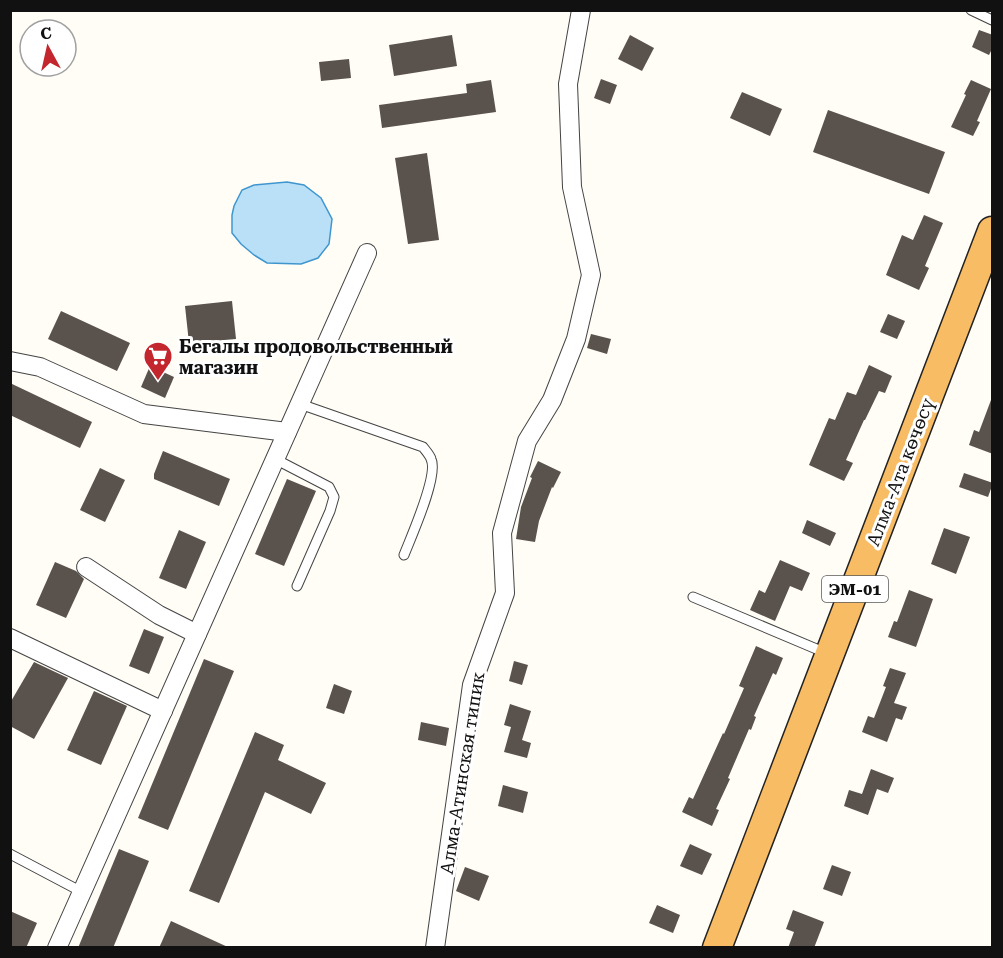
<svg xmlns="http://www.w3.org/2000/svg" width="1003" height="958" font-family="'Roboto Serif',serif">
	<rect width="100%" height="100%" fill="#fffdf5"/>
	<!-- water -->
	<path fill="#b9e0f7" stroke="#3f96cf" stroke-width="1.5" d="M287 182 304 185 321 198 332 219 329 244 318 258 301 264 267 263 254 255 241 244 232 233V215L234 206 242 190 254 185Z"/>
	<!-- building -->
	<g fill="#5a524d">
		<path d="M979 30 993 35V47L989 55 972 47Z"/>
		<path d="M452 35 457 66 394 76 389 45Z"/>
		<path d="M630 35 654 48 642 71 618 59Z"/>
		<path d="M349 59 351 78 321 81 319 62Z"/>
		<path d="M601 79 617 85 610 104 594 98Z"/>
		<path d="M491 80 496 112 382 128 379 105 467 93 466 84Z"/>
		<path d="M971 80 991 89 977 121 980 122 973 136 951 127 966 95 964 94Z"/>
		<path d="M742 92 782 109 770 136 730 118Z"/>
		<path d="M828 110 945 152 929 194 813 152Z"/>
		<path d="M427 153 439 240 408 244 395 158Z"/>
		<path d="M924 215 943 223 925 266 929 268 919 290 886 275 902 235 913 240Z"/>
		<path d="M232 301 236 339 189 343 185 306Z"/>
		<path d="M61 311 130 343 117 371 48 339Z"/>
		<path d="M888 314 905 321 897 339 880 332Z"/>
		<path d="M591 334 611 339 607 354 587 348Z"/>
		<path d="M869 365 892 376 885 393 879 391 865 420H864L846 460 853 463 844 481 809 465 829 418 835 420 847 392 856 395Z"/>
		<path d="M150 366 174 377 165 398 141 387Z"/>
		<path d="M10 383 92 422 80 448 10 415Z"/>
		<path d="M991 400H993V454L969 445 974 430 979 432Z"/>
		<path d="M163 451 230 479 219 506 154 479V474Z"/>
		<path d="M538 461 561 472 553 488 552 487 539 521 535 542 516 539 521 507 532 478 530 477Z"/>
		<path d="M100 468 125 480 105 522 80 510Z"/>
		<path d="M964 473 993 483 988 497 959 487Z"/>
		<path d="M287 479 316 491 284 566 255 554Z"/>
		<path d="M807 520 836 533 830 546 802 533Z"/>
		<path d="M944 528 970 537 956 574 931 564Z"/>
		<path d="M179 530 206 542 186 589 159 578Z"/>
		<path d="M780 560 810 573 802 591 790 586 775 621 750 610 759 590 765 593Z"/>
		<path d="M55 562 76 571 84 579 66 618 36 605Z"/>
		<path d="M909 590 933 599 916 647 888 637 894 621 897 622Z"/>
		<path d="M144 629 164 637 149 674 129 666Z"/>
		<path d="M756 646 783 658 776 675 773 673 754 716 756 717 751 730 749 729 728 778 730 779 716 809 719 810 712 826 682 812 689 797 693 799 723 733 724 734 744 688 739 686Z"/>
		<path d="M204 659 234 671 168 830 138 818Z"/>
		<path d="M514 661 528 665 522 685 509 681Z"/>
		<path d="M34 662 68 678 34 739 10 726V703Z"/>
		<path d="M890 668 906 673 894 703 907 707 902 720 896 718 887 742 862 732 868 716 874 718 886 687 883 686Z"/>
		<path d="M334 684 352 691 344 714 326 708Z"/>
		<path d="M94 691 127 706 101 765 67 750Z"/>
		<path d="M510 704 531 711 522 740 531 743 527 758 504 752 511 727 504 725Z"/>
		<path d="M421 722 449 728 446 746 418 740Z"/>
		<path d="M255 732 284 745 278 760 326 783 311 814 265 792 219 903 189 891Z"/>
		<path d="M871 769 894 778 888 793 877 789 868 815 844 806 849 790 862 794Z"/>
		<path d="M503 785 528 792 523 813 498 806Z"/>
		<path d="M690 844 712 854 702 875 680 866Z"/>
		<path d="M119 849 149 861 113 948H78Z"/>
		<path d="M832 865 851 872 842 896 823 889Z"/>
		<path d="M465 867 489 876 479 901 456 891Z"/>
		<path d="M657 905 680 915 673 933 649 923Z"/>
		<path d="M793 910 824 922 814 948H788L794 932 786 929Z"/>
		<path d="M10 911 37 923 26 948H10Z"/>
		<path d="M171 921 230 948H159Z"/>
	</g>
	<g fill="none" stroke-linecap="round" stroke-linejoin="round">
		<!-- service casing -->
		<g stroke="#444" stroke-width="11">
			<g id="service">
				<path d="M971 10 992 20"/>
				<path d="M300 404 423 447C425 450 430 455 431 459 439 475 411 537 404 555"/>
				<path d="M275 459 329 487 334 497 330 511 297 586"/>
				<path d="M693 597 826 653"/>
				<path d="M10 854 82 892"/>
			</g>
		</g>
		<!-- minor casing -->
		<g stroke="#444" stroke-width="20">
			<g id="minor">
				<path d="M10 361 40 367 144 414 287 432"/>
				<path d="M86 567 159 615 197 634"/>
				<path d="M10 638 163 711"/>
				<path d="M57 948 367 253"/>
				<path d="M435 948 472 685 505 593 502 533 527 441 552 400 576 339 591 275 572 187 568 84 581 10"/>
			</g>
		</g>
		<!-- trunk casing -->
		<g stroke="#222" stroke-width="31">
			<path id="trunk" d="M717 948 992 231"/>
		</g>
		<!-- service -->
		<use href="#service" stroke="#fff" stroke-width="9"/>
		<!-- minor -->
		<use href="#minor" stroke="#fff" stroke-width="18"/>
		<!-- trunk -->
		<use href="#trunk" stroke="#f7bc64" stroke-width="28"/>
	</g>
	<!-- icons -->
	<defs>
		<g id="supermarket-pin" transform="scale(1.5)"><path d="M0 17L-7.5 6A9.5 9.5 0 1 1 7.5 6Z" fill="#c4262e" stroke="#fff"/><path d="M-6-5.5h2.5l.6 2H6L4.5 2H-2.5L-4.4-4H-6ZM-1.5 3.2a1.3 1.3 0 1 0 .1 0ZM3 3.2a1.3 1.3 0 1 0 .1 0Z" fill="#fff"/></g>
	</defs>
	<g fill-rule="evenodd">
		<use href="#supermarket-pin" x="158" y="356"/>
	</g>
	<g text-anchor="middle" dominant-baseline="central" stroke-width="6" stroke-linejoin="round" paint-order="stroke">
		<!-- shield labels -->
		<rect fill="#fff" stroke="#585858" stroke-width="1.5" x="822" y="576" width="66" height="26" rx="4.5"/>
		<g font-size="16" font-weight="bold" fill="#111">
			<text x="855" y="589">ЭМ-01</text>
		</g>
		<!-- poi labels -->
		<g font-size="18" font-weight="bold" fill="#111" stroke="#fff" text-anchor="start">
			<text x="179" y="346">Бегалы продовольственный<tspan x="179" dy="21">магазин</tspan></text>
		</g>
		<!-- street labels -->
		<g font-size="18" fill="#111" stroke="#fff">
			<text transform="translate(900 472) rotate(-69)">Алма-Ата көчөсү</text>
			<text transform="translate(462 773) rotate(-81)">Алма-Атинская типик</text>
		</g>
	</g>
	<!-- border -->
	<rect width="1003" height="958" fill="none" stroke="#111111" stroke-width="24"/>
	<!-- north arrow -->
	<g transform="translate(48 48) rotate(352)"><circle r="28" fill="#ffffff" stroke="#a0a0a0" stroke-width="1.5"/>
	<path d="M0-4.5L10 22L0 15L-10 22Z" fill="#c4262e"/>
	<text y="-9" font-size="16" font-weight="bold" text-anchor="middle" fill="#111111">С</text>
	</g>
</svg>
